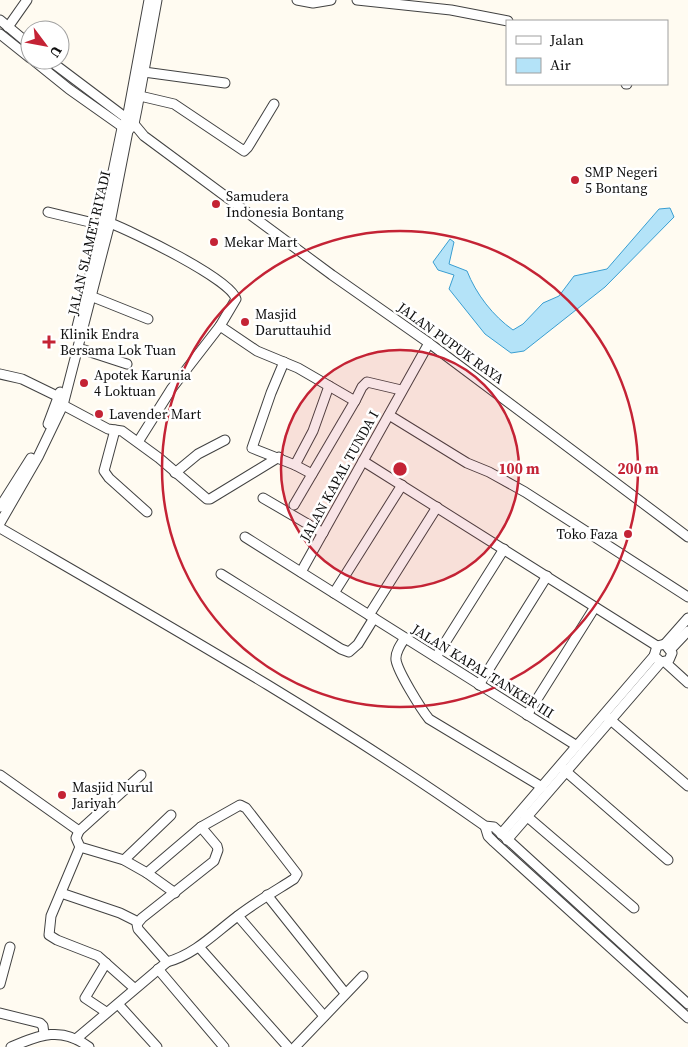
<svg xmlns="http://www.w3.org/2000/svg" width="688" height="1047" font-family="'Source Serif 4',serif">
	<rect width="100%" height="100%" fill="#fffbf1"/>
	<!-- water -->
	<path fill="#b4e3f8" stroke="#399ed1" d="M670 208 674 217 605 287 524 351 511 353 485 334 449 289 454 275 438 270 433 262 450 239 454 242 449 264 467 271C476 294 493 316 513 330L523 324 543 303 559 296 574 276 607 269 659 209Z"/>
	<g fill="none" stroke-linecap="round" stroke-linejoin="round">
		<!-- minor casing -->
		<g stroke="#424242" stroke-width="11">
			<g id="minor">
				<path d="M297 0 313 3 331 0"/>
				<path d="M357 0 451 10 508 21"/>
				<path d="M0 20 30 45"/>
				<path d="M8 27 27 0"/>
				<path d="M0 34 30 58"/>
				<path d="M33 60 69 89 127 130"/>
				<path d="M49 60 134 124 144 136 332 275 429 343 688 537"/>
				<path d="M144 72 225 83"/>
				<path d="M626 84H627"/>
				<path d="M140 96 174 104 244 151 248 147 274 104"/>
				<path d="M48 212 102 225"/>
				<path d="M110 223C131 231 231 279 236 299L220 326 172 388 138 442"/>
				<path d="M88 295 148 319"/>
				<path d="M220 326 257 351 298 368 355 401 362 387 367 382 401 390"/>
				<path d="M76 331 102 225 122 128 127 119 149 0"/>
				<path d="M78 348 127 364"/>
				<path d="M284 362 271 393 252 448 295 465 312 474"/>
				<path d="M0 374 22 379 59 397"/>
				<path d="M63 405 108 429 122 431 159 458 207 499H210L279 457"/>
				<path d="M389 415 467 463 489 472 525 492 688 597"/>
				<path d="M48 424 60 392"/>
				<path d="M115 430 104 471 109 478 147 512"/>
				<path d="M363 461 657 646"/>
				<path d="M295 465 313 431 329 386"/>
				<path d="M175 473 198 454 225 440"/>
				<path d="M263 498 323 533"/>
				<path d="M294 505 355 401"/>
				<path d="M0 507 31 458"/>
				<path d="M0 523 38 457 63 405 110 223 128 131 134 124 137 109 157 0"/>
				<path d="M0 528C164 623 330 717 485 826L494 827 688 1004"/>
				<path d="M245 537 577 746"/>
				<path d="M301 572 429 343"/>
				<path d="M221 574 341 649 349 652 358 644 374 618"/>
				<path d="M334 593 402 485"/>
				<path d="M369 615 437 507"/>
				<path d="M405 638C401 644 395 652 396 660 398 672 421 709 429 719L542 787"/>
				<path d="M665 644 688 618"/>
				<path d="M671 649 688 631"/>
				<path d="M436 657 504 549"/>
				<path d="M665 662 688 683"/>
				<path d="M479 685 547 576"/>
				<path d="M527 715 595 607"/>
				<path d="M606 716 688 786"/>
				<path d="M562 768 668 860"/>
				<path d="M0 775 79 831"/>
				<path d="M523 813 634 908"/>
				<path d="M485 826 488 836 494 842 688 1018"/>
				<path d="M501 834 654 656"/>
				<path d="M507 840 661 662 669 660 672 653 665 644 657 646 654 656 661 662"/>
				<path d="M80 847 51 916 49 935 57 940 98 956 134 988"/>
				<path d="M124 860 171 815"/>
				<path d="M147 873 175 893"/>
				<path d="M61 893 120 913 138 922"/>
				<path d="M267 895 345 993"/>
				<path d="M238 916 324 1016"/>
				<path d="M199 947 288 1047"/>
				<path d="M167 962 138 929 137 924 142 918 214 861 218 850 217 846 201 827"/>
				<path d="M106 963 85 998 106 1012"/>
				<path d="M158 969 224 1047"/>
				<path d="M0 984 10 947"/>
				<path d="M118 1004 157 1047"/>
				<path d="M0 1013 40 1023 43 1026 44 1034"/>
				<path d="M76 1039 167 962C196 954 216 932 239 915 256 902 275 891 294 879L297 874 246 808 240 805 201 827 147 873 124 860 80 847 76 838 79 831 141 775"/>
				<path d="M11 1047C40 1035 61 1026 89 1047"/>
				<path d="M295 1047 363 976"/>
			</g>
		</g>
		<!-- minor -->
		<use href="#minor" stroke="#fff" stroke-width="9"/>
	</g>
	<!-- distance rings -->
	<circle cx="400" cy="469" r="119" fill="#c42335" fill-opacity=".12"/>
	<g fill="none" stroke="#c42335" stroke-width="2.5">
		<circle cx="400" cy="469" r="119"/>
		<circle cx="400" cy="469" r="238"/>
	</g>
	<!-- markers -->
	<g fill="#c42335" stroke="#fff" stroke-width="2">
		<circle cx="575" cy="180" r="5"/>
		<circle cx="216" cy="204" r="5"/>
		<circle cx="214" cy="242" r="5"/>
		<circle cx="245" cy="322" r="5"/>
		<path d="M46.5 334.5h5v5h5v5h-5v5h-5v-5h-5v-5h5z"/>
		<circle cx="84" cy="383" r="5"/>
		<circle cx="99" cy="414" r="5"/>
		<circle cx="628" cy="534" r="5"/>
		<circle cx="62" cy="795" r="5"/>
	</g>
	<g text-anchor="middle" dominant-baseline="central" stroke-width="5" stroke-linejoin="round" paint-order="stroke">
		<!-- poi labels -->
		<g font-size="14" fill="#0f0f0f" stroke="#fff" text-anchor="start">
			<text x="585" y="172">SMP Negeri<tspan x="585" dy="16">5 Bontang</tspan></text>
			<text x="226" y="196">Samudera<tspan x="226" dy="16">Indonesia Bontang</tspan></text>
			<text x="224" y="242">Mekar Mart</text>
			<text x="255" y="314">Masjid<tspan x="255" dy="16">Daruttauhid</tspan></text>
			<text x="60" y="334">Klinik Endra<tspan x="60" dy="16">Bersama Lok Tuan</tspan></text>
			<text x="94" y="375">Apotek Karunia<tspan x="94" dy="16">4 Loktuan</tspan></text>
			<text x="109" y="414">Lavender Mart</text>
			<text x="618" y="534" text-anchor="end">Toko Faza</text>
			<text x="72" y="787">Masjid Nurul<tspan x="72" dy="16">Jariyah</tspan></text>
		</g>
		<!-- street labels -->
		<g font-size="14" fill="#0f0f0f" stroke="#fff">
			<text transform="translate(89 243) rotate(-77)">JALAN SLAMET RIYADI</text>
			<text transform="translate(451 343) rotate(36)">JALAN PUPUK RAYA</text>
			<text transform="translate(339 476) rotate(-61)">JALAN KAPAL TUNDA I</text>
			<text transform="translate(483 671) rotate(32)">JALAN KAPAL TANKER III</text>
		</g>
	</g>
	<circle cx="400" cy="469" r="8" fill="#c42335" stroke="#fff" stroke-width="2.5"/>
	<g font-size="15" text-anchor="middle" font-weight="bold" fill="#c42335" stroke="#fff" stroke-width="5" stroke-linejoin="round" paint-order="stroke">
		<text x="519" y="474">100 m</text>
		<text x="638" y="474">200 m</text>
	</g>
	<!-- legend -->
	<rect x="506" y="20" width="162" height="65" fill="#ffffff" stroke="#9f9f9f"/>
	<rect x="516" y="36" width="25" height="8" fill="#ffffff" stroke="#9f9f9f"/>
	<text x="550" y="45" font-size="15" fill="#0f0f0f">Jalan</text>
	<rect x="516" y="58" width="25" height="15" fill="#b4e3f8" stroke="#9f9f9f"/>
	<text x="550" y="70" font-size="15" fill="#0f0f0f">Air</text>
	<!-- north arrow -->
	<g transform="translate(45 45) rotate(122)"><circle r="24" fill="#ffffff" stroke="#9f9f9f"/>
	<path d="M0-4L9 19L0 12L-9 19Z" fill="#c42335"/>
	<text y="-8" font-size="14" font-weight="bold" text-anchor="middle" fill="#0f0f0f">U</text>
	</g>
</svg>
